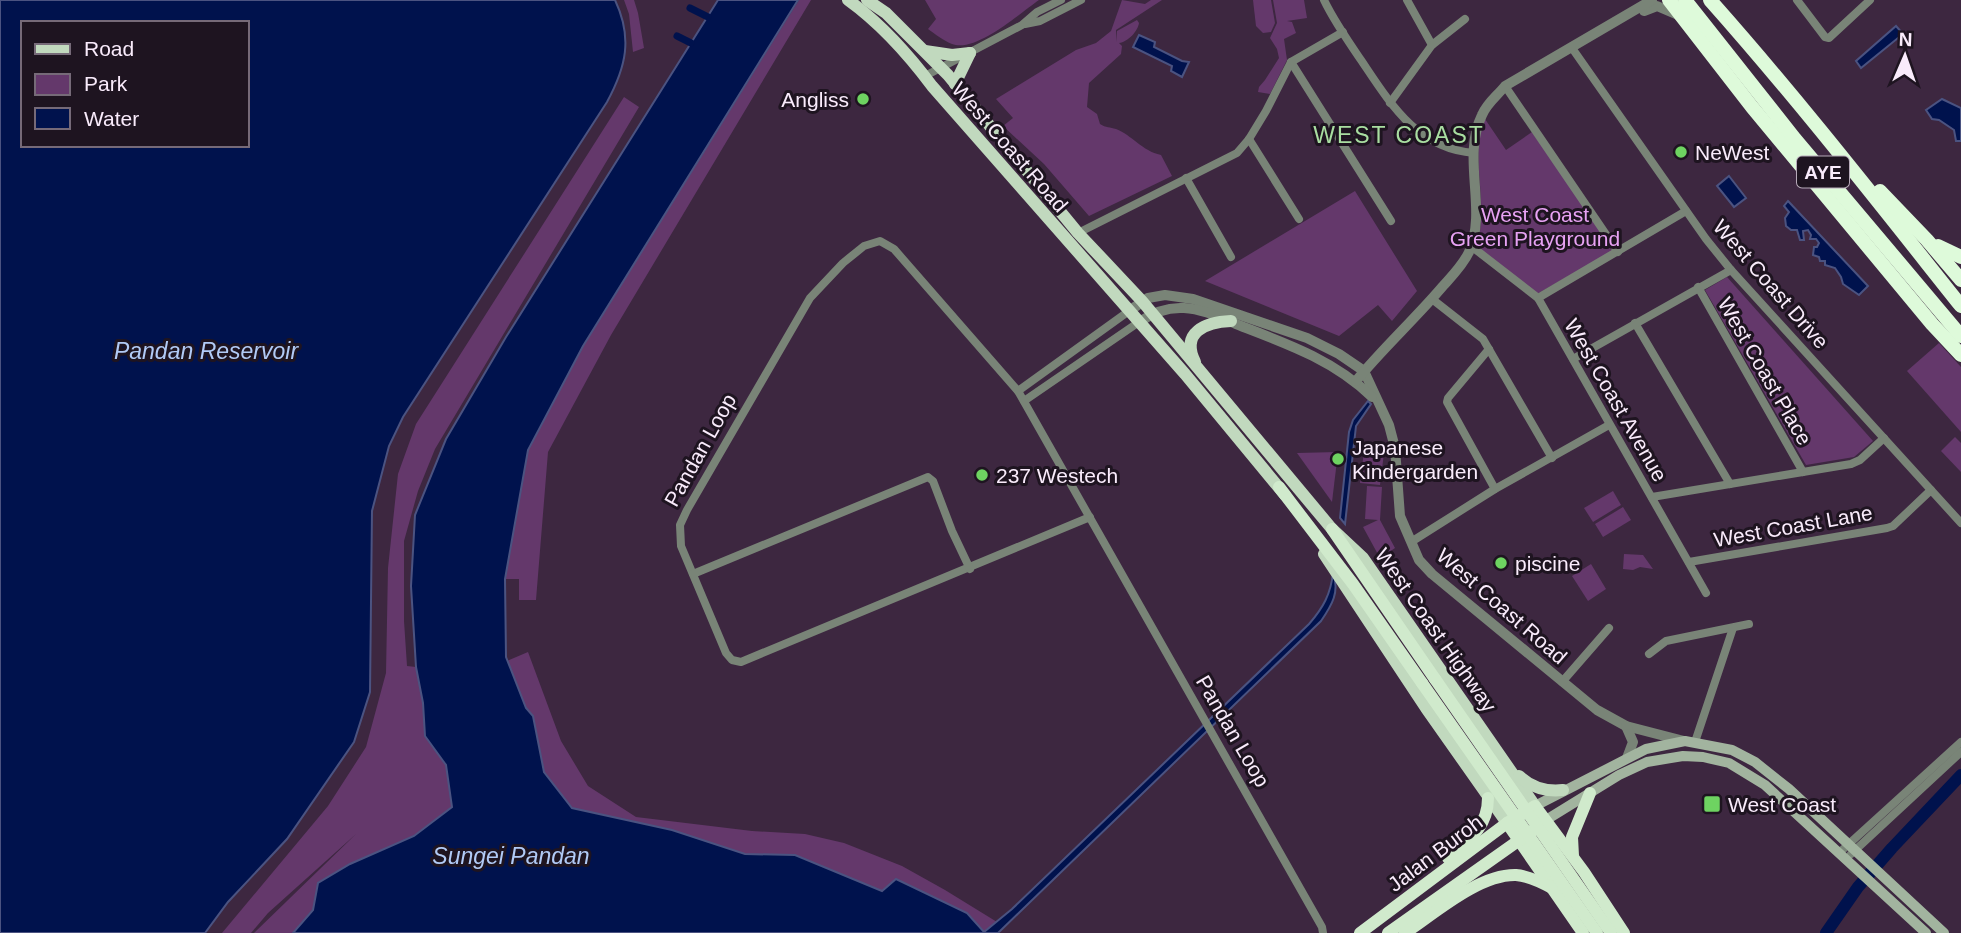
<svg xmlns="http://www.w3.org/2000/svg" width="1961" height="933" font-family="Arial,sans-serif">
	<rect width="100%" height="100%" fill="#3d2740"/>
	<!-- green -->
	<g fill="#64386b">
		<path d="M624 0H634L638 13 644 48 633 52 629 14Z"/>
		<path d="M799 0H811L611 335 548 452 536 600H519V579H505L528 450 583 346Z"/>
		<path d="M925 0H1039C1020 13 976 53 952 44 944 41 935 34 928 29L936 19Z"/>
		<path d="M1122 0 1145 4 1151 0H1162L1116 30 1117 42V31L1137 20 1139 23C1138 31 1128 42 1119 43L1122 46 1121 54 1089 83 1087 107 1097 114 1100 124C1106 128 1110 127 1116 129 1132 135 1142 151 1161 155L1172 176 1089 216 1044 164 1003 126 1013 118 996 99 1076 50 1096 43 1111 31Z"/>
		<path d="M1253 0H1271L1275 23 1271 32 1263 33 1256 26Z"/>
		<path d="M1273 0H1304L1307 18 1287 21 1292 22 1296 33 1284 39 1287 60 1270 94 1258 92 1259 87 1265 80 1279 58 1277 49 1270 38 1277 23Z"/>
		<path d="M624 97 639 107 435 449 418 491 404 541V621L407 666 416 667 423 703 425 736 446 765 452 807 414 836 350 864 293 933H254L356 834 268 913 251 933H222L328 806 366 747 386 673 388 568 398 474 416 424Z"/>
		<path d="M1485 119 1506 150 1532 132 1614 250 1537 294 1476 247C1491 205 1468 157 1485 119Z"/>
		<path d="M1355 191 1417 291 1392 321 1378 305 1339 336 1205 281Z"/>
		<path d="M1727 277 1873 441 1854 457 1806 465 1705 290Z"/>
		<path d="M1939 343 1961 367V432L1907 371Z"/>
		<path d="M1955 437 1961 443V472L1941 451Z"/>
		<path d="M1365 443 1385 445 1380 485 1360 483Z"/>
		<path d="M1338 452 1332 502 1297 453Z"/>
		<path d="M1367 486 1382 487 1380 520 1395 548 1380 558 1363 527 1378 520 1365 519Z"/>
		<path d="M1613 491 1621 505 1593 522 1584 508Z"/>
		<path d="M1623 507 1631 520 1603 537 1595 524Z"/>
		<path d="M1624 554 1643 555 1653 569 1640 567 1633 570 1623 569Z"/>
		<path d="M1591 564 1606 589 1588 601 1572 576Z"/>
		<path d="M528 652 561 741 588 786 636 817 752 831 805 834 844 843 902 866 945 890 997 922 984 933 926 895 896 879 882 891 795 855 745 854 672 830 572 808 544 772 533 716 526 708 507 661Z"/>
	</g>
	<!-- water -->
	<g fill="#00124d" stroke="#4b5381" stroke-width="2" fill-rule="evenodd">
		<path d="M0 0H615C633 38 626 67 607 102L403 417 389 446 372 511 370 692 354 742 287 839 228 902 205 933H0ZM23 23H247V145H23Z"/>
		<path d="M718 0H798L583 346 528 450 505 579 506 657 526 708 533 716 544 772 572 808 672 830 745 854 795 855 882 891 896 879 967 913 984 932 1012 909 1309 624C1323 608 1331 594 1333 572 1340 592 1332 605 1321 621L998 933H293L313 910 318 883 350 864 414 836 452 807 446 765 425 736 423 703 416 667 411 586 415 515 446 439 506 337Z"/>
		<path d="M1896 26 1903 34 1861 68 1856 61Z"/>
		<path d="M1139 35 1155 42 1154 47 1182 61 1189 62 1182 77 1171 71 1172 66 1133 47Z"/>
		<path d="M1942 99 1961 108V141H1956L1954 130 1939 120 1932 119 1926 110Z"/>
		<path d="M1729 176 1746 198 1734 207 1717 186Z"/>
		<path d="M1788 201 1868 286 1859 295 1843 284 1841 277 1835 268 1825 265V261H1820L1819 257 1813 255 1814 247H1817L1819 243 1816 239H1810L1811 235 1808 230 1803 231 1804 240H1800L1797 230H1791L1786 226 1785 218 1789 212 1784 206Z"/>
		<path d="M1368 401 1371 404 1356 426 1345 524 1340 518 1349 432 1353 420Z"/>
	</g>
	<g fill="none" stroke-linecap="round" stroke-linejoin="round">
		<!-- canal -->
		<g stroke="#00124d" stroke-width="7">
			<path d="M690 8 708 17"/>
			<path d="M677 36 691 43"/>
		</g>
		<!-- river -->
		<path stroke="#00124d" stroke-width="12" d="M1826 933 1858 887 1892 848 1961 775"/>
		<!-- minor -->
		<g stroke="#798477" stroke-width="8">
			<path d="M1324 0C1334 21 1348 41 1361 60 1390 103 1417 149 1474 153"/>
			<path d="M1407 0 1432 45"/>
			<path d="M1797 0 1825 37 1829 38 1870 0"/>
			<path d="M1025 24 1040 21 1081 0"/>
			<path d="M1572 48 1706 239 1731 270 1961 523"/>
			<path d="M1291 62 1391 221"/>
			<path d="M925 76 1022 25 1037 12 1061 0"/>
			<path d="M1505 86 1618 252"/>
			<path d="M1390 103 1432 45 1465 19"/>
			<path d="M1249 139 1299 219"/>
			<path d="M1186 178 1231 257"/>
			<path d="M1078 233 1237 153 1249 139 1266 111 1291 62 1343 32"/>
			<path d="M1471 246 1538 298 1706 593"/>
			<path d="M1698 287 1803 472"/>
			<path d="M1538 298 1686 211"/>
			<path d="M1432 299 1483 339 1552 458"/>
			<path d="M1635 323 1730 484"/>
			<path d="M1489 349 1448 398 1447 402 1495 489"/>
			<path d="M1573 359 1731 270"/>
			<path d="M1018 391 1129 311"/>
			<path d="M1024 401 1139 322"/>
			<path d="M1652 497 1851 464 1860 460 1884 438"/>
			<path d="M1090 517 741 662 732 660 726 653 681 546 680 525 687 510 810 298 843 263 864 246 880 241 894 249 1018 391 1322 927 1323 933"/>
			<path d="M1411 542 1495 489 1609 425"/>
			<path d="M1689 562 1887 528 1893 526 1931 490"/>
			<path d="M693 574 928 477 933 481 952 531 970 569"/>
			<path d="M1649 654 1666 641 1749 624"/>
			<path d="M1562 682 1609 628"/>
			<path d="M1695 742 1733 628"/>
			<path d="M1839 853 1961 742"/>
			<path d="M1851 854 1961 752"/>
		</g>
		<!-- tertiary -->
		<g stroke="#798477" stroke-width="10">
			<path d="M1644 11 1657 6 1678 15"/>
			<path d="M1129 311 1148 298 1165 295 1193 299 1307 338 1339 354 1364 371 1389 425 1395 448 1400 516 1419 560 1432 574 1597 710 1626 726 1684 741"/>
			<path d="M1139 322C1152 313 1168 307 1184 308 1204 309 1223 319 1241 326 1288 344 1335 361 1372 397"/>
			<path d="M1356 381C1383 348 1415 319 1443 286 1452 276 1463 265 1469 252 1488 209 1461 158 1482 115 1487 103 1497 96 1505 86L1652 0"/>
			<path d="M1626 726 1633 742 1627 758"/>
		</g>
		<!-- secondary -->
		<g stroke="#a2b49f" stroke-width="10">
			<path d="M1535 806 1646 749 1685 741 1732 750 1755 762 1789 789 1944 933"/>
			<path d="M1546 820 1619 775 1647 762 1683 756 1703 757 1729 763 1765 785 1926 933"/>
		</g>
		<!-- primary -->
		<g stroke="#c1d9be" stroke-width="12">
			<path d="M848 0C880 23 908 54 932 86L1185 374 1285 495"/>
			<path d="M867 0 886 13 948 75 1078 233 1142 301 1332 529 1363 558 1535 806"/>
			<path d="M925 51 952 55 970 53"/>
			<path d="M955 84 970 53"/>
			<path d="M1195 362C1180 332 1206 322 1231 321"/>
			<path d="M1324 554 1426 708 1507 823"/>
			<path d="M1519 776C1531 787 1546 792 1563 790"/>
		</g>
		<!-- trunk -->
		<g stroke="#d0eacc" stroke-width="12">
			<path d="M1279 487 1353 584 1422 683"/>
			<path d="M1332 529 1435 679"/>
			<path d="M1507 823 1583 933"/>
			<path d="M1573 856 1572 837 1590 793"/>
			<path d="M1448 858C1469 840 1488 827 1488 798"/>
			<path d="M1360 933 1507 823 1535 806 1584 872 1624 933"/>
			<path d="M1388 933 1535 829"/>
			<path d="M1405 933C1435 913 1479 874 1516 875 1529 876 1541 882 1552 888"/>
		</g>
		<!-- motorway -->
		<g stroke="#defada" stroke-width="14">
			<path d="M1669 0 1752 107 1932 324 1961 355"/>
			<path d="M1685 0 1795 139 1961 336"/>
			<path d="M1710 0C1798 99 1879 203 1961 306"/>
			<path d="M1880 191 1927 240 1961 280"/>
			<path d="M1938 246 1961 257"/>
		</g>
		<!-- trunk-bridge -->
		<g stroke="#d0eacc" stroke-width="12">
			<path d="M1435 679 1611 933"/>
			<path d="M1422 683 1597 933"/>
		</g>
	</g>
	<!-- markers -->
	<g fill="#6ed361" stroke="#1e1420" stroke-width="2.5">
		<circle cx="863" cy="99" r="7"/>
		<circle cx="1681" cy="152" r="7"/>
		<circle cx="1338" cy="459" r="7"/>
		<circle cx="982" cy="475" r="7"/>
		<circle cx="1501" cy="563" r="7"/>
		<rect x="1703" y="795" width="18" height="18" rx="3.5"/>
	</g>
	<g text-anchor="middle" dominant-baseline="central" stroke-width="6" stroke-linejoin="round" paint-order="stroke">
		<!-- shield labels -->
		<rect fill="#1e1420" stroke="#b7aab9" stroke-width="2" x="1797" y="156.5" width="52" height="31" rx="5"/>
		<g font-size="19" font-weight="bold" fill="#f9ebfb">
			<text x="1823" y="172">AYE</text>
		</g>
		<!-- poi labels -->
		<g font-size="21" fill="#f9ebfb" stroke="#1e1420" text-anchor="start">
			<text x="849" y="99" text-anchor="end">Angliss</text>
			<text x="1695" y="152">NeWest</text>
			<text x="1352" y="447">Japanese<tspan x="1352" dy="24">Kindergarden</tspan></text>
			<text x="996" y="475">237 Westech</text>
			<text x="1515" y="563">piscine</text>
			<text x="1728" y="804">West Coast</text>
		</g>
		<!-- street labels -->
		<g font-size="21" fill="#f9ebfb" stroke="#1e1420">
			<text transform="translate(1010 147) rotate(49)">West Coast Road</text>
			<text transform="translate(1771 284) rotate(49)">West Coast Drive</text>
			<text transform="translate(1765 371) rotate(60)">West Coast Place</text>
			<text transform="translate(1616 400) rotate(60)">West Coast Avenue</text>
			<text transform="translate(700 450) rotate(-61)">Pandan Loop</text>
			<text transform="translate(1793 526) rotate(-10)">West Coast Lane</text>
			<text transform="translate(1502 606) rotate(41)">West Coast Road</text>
			<text transform="translate(1436 630) rotate(55)">West Coast Highway</text>
			<text transform="translate(1233 731) rotate(60)">Pandan Loop</text>
			<text transform="translate(1435 853) rotate(-37)">Jalan Buroh</text>
		</g>
		<!-- park labels -->
		<g font-size="21" fill="#e8a2f4" stroke="#1e1420">
			<text x="1535" y="214">West Coast<tspan x="1535" dy="24">Green Playground</tspan></text>
		</g>
		<!-- neighbourhood labels -->
		<g font-size="23" letter-spacing="2" fill="#a9dea1" stroke="#1e1420">
			<text x="1399" y="135">WEST COAST</text>
		</g>
		<!-- water labels -->
		<g font-size="23" font-style="italic" fill="#b1caf6" stroke="#1e1420">
			<text x="206" y="351">Pandan Reservoir</text>
			<text x="511" y="856">Sungei Pandan</text>
		</g>
	</g>
	<!-- legend -->
	<rect x="21" y="21" width="228" height="126" fill="#1e1420" stroke="#766a78" stroke-width="2"/>
	<rect x="35" y="44" width="35" height="10" fill="#c1d9be" stroke="#766a78" stroke-width="2"/>
	<text x="84" y="56" font-size="21" fill="#f9ebfb">Road</text>
	<rect x="35" y="74" width="35" height="21" fill="#64386b" stroke="#766a78" stroke-width="2"/>
	<text x="84" y="91" font-size="21" fill="#f9ebfb">Park</text>
	<rect x="35" y="108" width="35" height="21" fill="#00124d" stroke="#766a78" stroke-width="2"/>
	<text x="84" y="126" font-size="21" fill="#f9ebfb">Water</text>
	<!-- north arrow -->
	<g transform="translate(1905 56) rotate(2)" stroke="#1e1420" stroke-width="5" paint-order="stroke">
	<path d="M0-5L12 26L0 18L-12 26Z" fill="#f9ebfb"/>
	<text y="-10" font-size="19" font-weight="bold" text-anchor="middle" fill="#f9ebfb">N</text>
	</g>
</svg>
